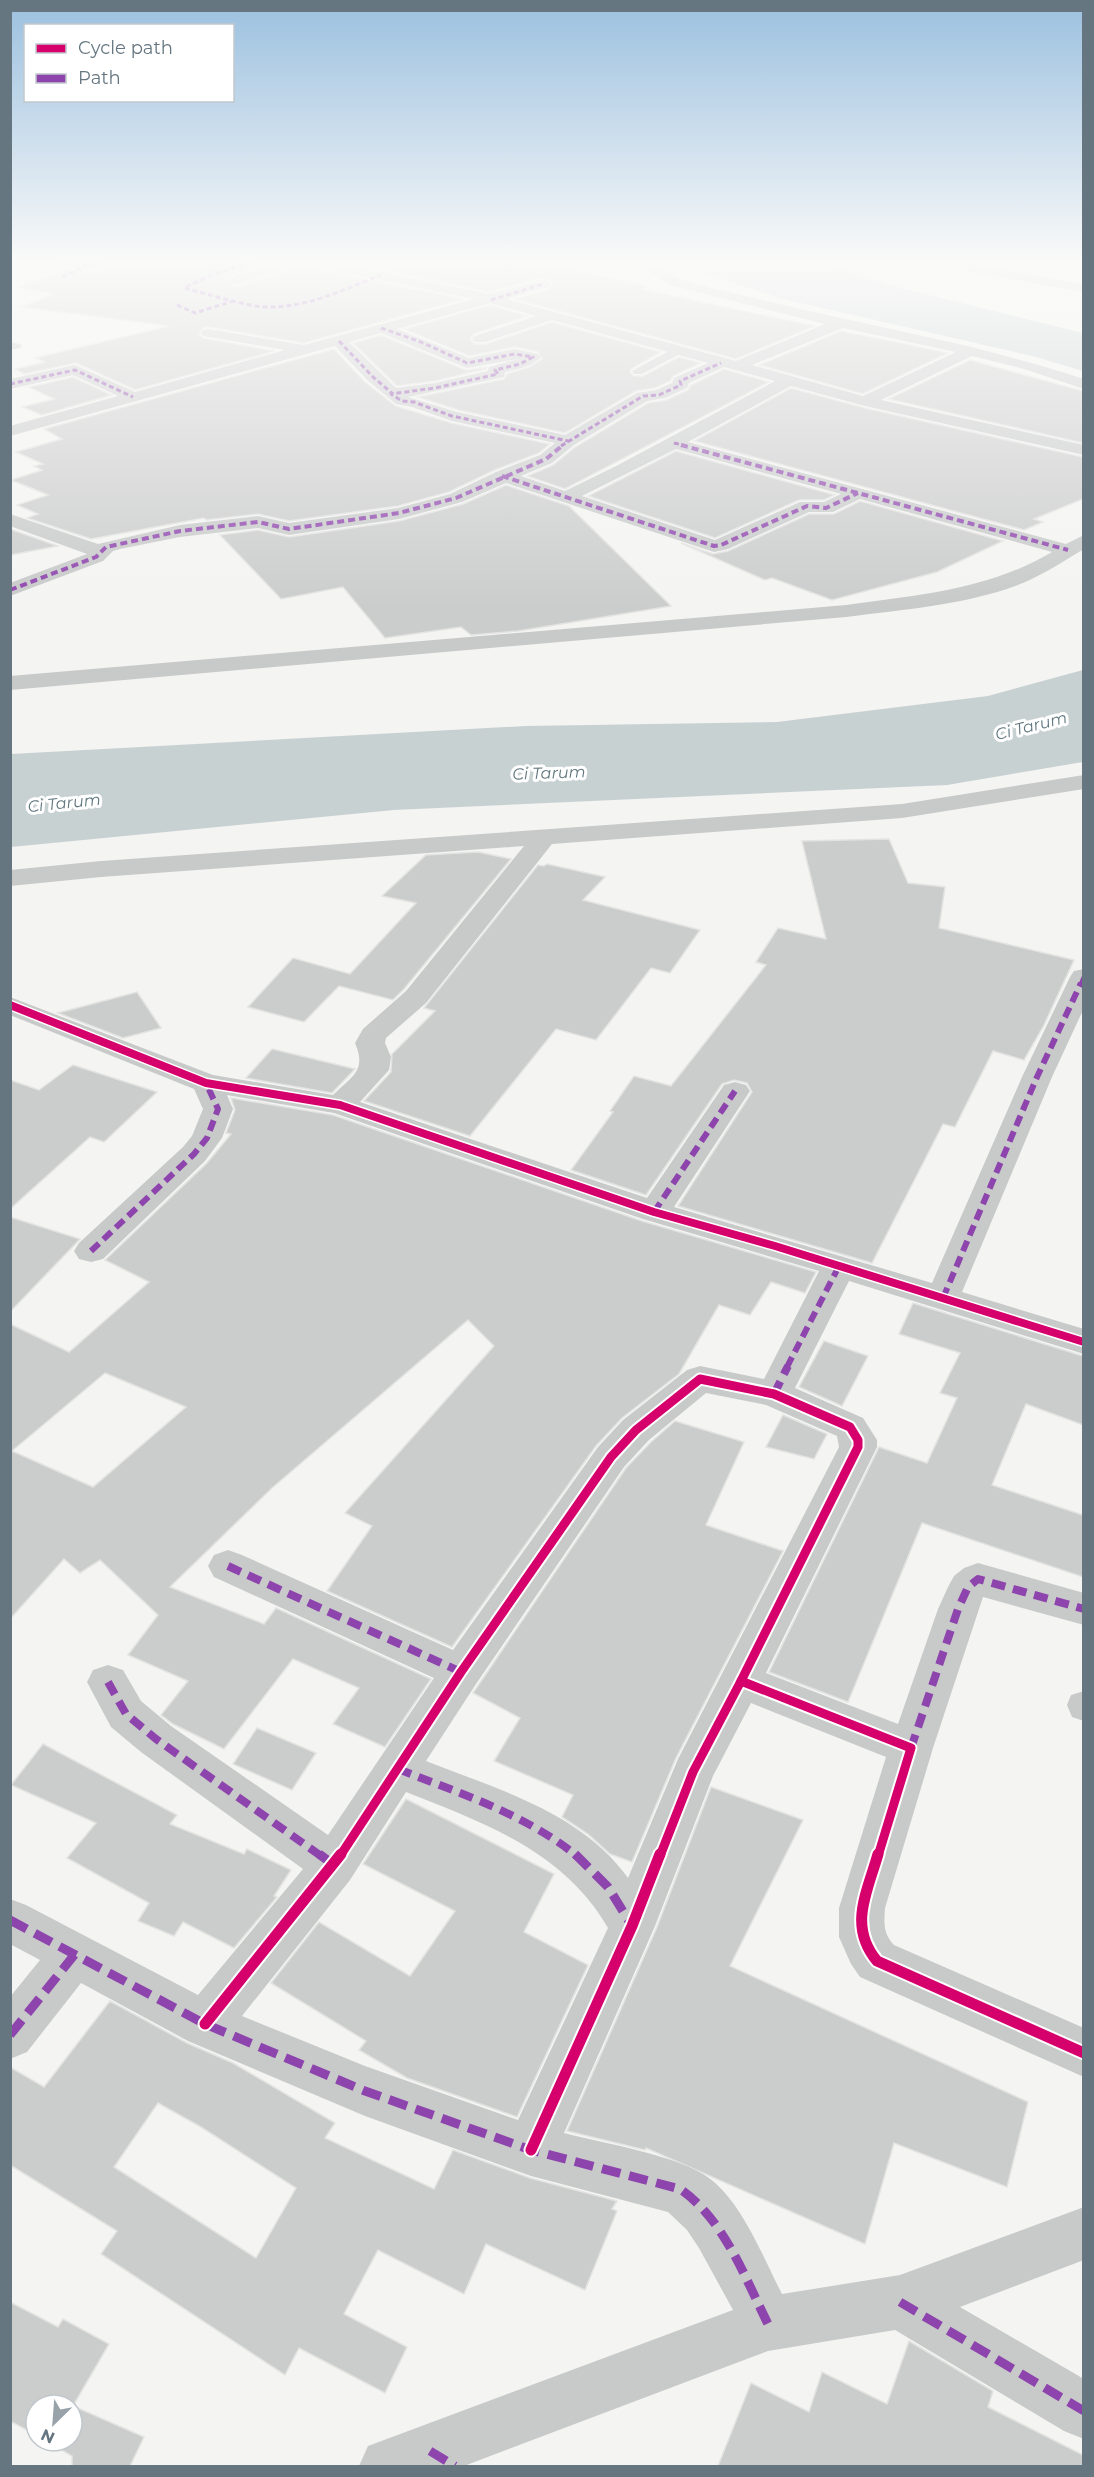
<svg xmlns="http://www.w3.org/2000/svg" width="1094" height="2477" font-family="Montserrat,sans-serif">
	<rect width="100%" height="100%" fill="#f4f4f2"/>
	<!-- water -->
	<g fill="#c8d1d2">
		<path d="M689 260H819L893 286 1083 333V371L1036 357 783 299 704 273Z"/>
		<path d="M1083 670V762L947 785 394 810 11 847V754L526 726 777 722 988 696Z"/>
	</g>
	<!-- building -->
	<g fill="#cbcccc" stroke="#e3e3e2" stroke-width="1.5" fill-rule="evenodd">
		<path d="M121 260H277L228 276 225 282 235 287 301 266 464 299 304 343 208 327 203 328 199 334 203 338 275 351 135 390 76 363 24 374 15 369 45 362 35 358 169 326 21 307 54 294 18 288 68 269 95 271 118 265Z"/>
		<path d="M335 260H529L648 287 641 289 815 326 736 359 514 299 549 289 552 283 548 279 542 278 490 292Z"/>
		<path d="M490 305 528 316 474 334 470 339 475 344H486L552 322 661 352 631 369 630 372 634 376H643L679 357 701 363 673 376 670 381 655 388 636 391 565 433 458 410 417 397 504 379 507 374 529 367 542 359 538 352 515 347 469 356 404 329Z"/>
		<path d="M841 331 902 343 948 353 863 394 759 365Z"/>
		<path d="M381 335 466 370 487 367 486 369 435 381 397 386 353 343Z"/>
		<path d="M334 349 365 382 396 406 452 423 550 444 539 453 495 470 449 492 398 506 289 521 258 514 206 520 204 518 91 539 27 518 38 514 17 505 48 495 11 480 42 470 34 466 43 464 16 452 62 439 44 429Z"/>
		<path d="M970 360 1083 391V443L888 399Z"/>
		<path d="M724 369 769 382 565 489 527 476 553 465 575 447 648 403 666 400 688 390 691 385Z"/>
		<path d="M73 377 112 395 42 415 22 407 54 399 29 387Z"/>
		<path d="M791 388 865 408 1083 457V499L1034 519 1043 522 1024 530 694 441Z"/>
		<path d="M676 451 835 495 824 500H799L715 538 588 496Z"/>
		<path d="M506 485 569 506 671 606 518 631 471 635 461 627 385 638 343 587 281 599 220 535 258 530 289 537 399 521 463 504Z"/>
		<path d="M860 501 1003 541 937 572 832 600 772 578 765 580 681 543 713 554 728 551 809 514H834Z"/>
		<path d="M10 529 58 546 10 555Z"/>
		<path d="M889 839 908 883 945 887 939 928 1074 960 1044 1025 1024 1060 993 1051 955 1127 943 1124 872 1263 678 1206 752 1092 747 1083 734 1080 722 1084 646 1195 571 1170 613 1112 610 1111 634 1076 671 1086 766 965 756 962 778 928 826 939 802 841Z"/>
		<path d="M478 852 511 859 404 989 393 1000 339 986 304 1022 248 1007 293 958 350 974 416 903 382 896 426 855Z"/>
		<path d="M547 864 605 877 583 900 700 930 670 973 651 968 596 1040 556 1029 470 1136 364 1101 391 1072 392 1054 435 1011 424 1008 538 865 544 866Z"/>
		<path d="M137 992 161 1028 123 1038 58 1013Z"/>
		<path d="M272 1049 355 1069 332 1093 246 1078Z"/>
		<path d="M73 1065 157 1092 104 1142 90 1137 10 1209V1080L39 1090Z"/>
		<path d="M231 1098 333 1115 642 1221 816 1272 805 1293 771 1282 750 1315 719 1305 679 1374 622 1418 596 1446 452 1647 327 1591 372 1526 345 1513 494 1346 468 1320 272 1488 170 1587 264 1624 276 1608 431 1679 385 1747 333 1724 359 1688 293 1659 224 1749 173 1724 161 1715 188 1681 128 1655 158 1615 100 1560 80 1573 64 1559 10 1619V1324L69 1352 149 1282 105 1260 207 1163 231 1134 226 1133 235 1110ZM105 1373 186 1407 93 1487 12 1451Z"/>
		<path d="M10 1217 80 1239 10 1312Z"/>
		<path d="M913 1303 1083 1356V1425L1026 1404 992 1485 1083 1515V1577L922 1523 848 1702 769 1672 879 1447 927 1463 957 1398 940 1393 960 1353 899 1334Z"/>
		<path d="M824 1341 868 1356 842 1406 799 1387Z"/>
		<path d="M783 1415 827 1434 814 1459 766 1447Z"/>
		<path d="M675 1421 744 1442 706 1525 783 1551 676 1758 632 1862 610 1854 588 1834 562 1817 573 1795 494 1761 520 1718 473 1693 626 1468 651 1442Z"/>
		<path d="M257 1728 316 1753 292 1790 233 1764Z"/>
		<path d="M43 1744 177 1815 170 1824 244 1854 247 1849 291 1870 274 1896 277 1897 234 1948 183 1922 174 1936 138 1921 149 1903 67 1858 96 1823 11 1785Z"/>
		<path d="M711 1787 803 1820 730 1966 1028 2102 1007 2187 894 2143 865 2244 646 2148 645 2150 567 2131 657 1927Z"/>
		<path d="M406 1799 554 1874 524 1932 588 1965 517 2117 407 2078 359 2050 366 2041 271 1983 319 1922 410 1976 455 1911 363 1864Z"/>
		<path d="M110 2001 187 2043 233 2063 335 2123 325 2138 434 2189 453 2150 530 2178 617 2201 612 2209 617 2211 585 2290 486 2244 464 2294 378 2250 344 2314 407 2347 385 2393 299 2348 285 2375 101 2254 117 2231 10 2165V2067L44 2087ZM158 2103 201 2127 296 2188 256 2258 114 2167Z"/>
		<path d="M10 2302 58 2327 63 2319 109 2344 73 2406 144 2437 130 2466H72V2456L46 2441H72V2405H36V2435L10 2421Z"/>
		<path d="M909 2341 993 2391 988 2407 1083 2455V2466H718L751 2383 809 2412 822 2372 887 2404Z"/>
	</g>
	<g fill="none" stroke-linecap="round" stroke-linejoin="round">
		<!-- lane -->
		<g fill="#c8caca" fill-rule="evenodd">
			<path d="M10 342 20 344 22 346 20 348 10 350Z"/>
			<path d="M676 347 680 348V354L642 374H634L632 371Z"/>
			<path d="M1084 1691V1721L1072 1717 1067 1705 1071 1695Z"/>
		</g>
		<!-- street -->
		<g fill="#c8caca" fill-rule="evenodd">
			<path d="M35 260H119L117 263 94 269 42 264Z"/>
			<path d="M285 260H323L490 294 543 280 548 281 550 284 548 287 506 299 736 361 825 324 673 286 630 260C657 260 662 273 684 280 702 286 720 290 738 294 853 324 970 341 1084 379V389L1021 368 972 356 881 400 1084 445V455L865 406 791 386 688 442 1066 544 1084 535V549C1064 561 1044 574 1023 583 967 605 905 609 846 617L10 690V676L846 605C918 595 988 590 1052 552L860 499 833 512H809L728 549 714 552 506 483 462 502 399 519 289 535 258 528 180 537 120 549 113 551 103 561 10 596V583L87 554 10 526V514L98 544 180 525 258 516 289 523 398 508 450 494 496 472 540 455 555 443 452 421 412 407 396 404 367 380 335 346 10 436V426L118 396 73 375 10 389V379L75 365 135 392 285 350 203 336 201 333 203 330 208 329 304 345 474 299 301 264 234 285 227 281 229 278ZM490 303 536 316 475 336 472 339 475 342H485L552 320 708 363 674 378 672 383 656 390 637 393 565 435 457 412 408 397 504 377 505 372C518 369 531 367 541 357L538 354 515 349 469 358 397 329ZM843 328 956 352 863 396 752 365ZM381 333 467 368 518 359 489 367 488 371 435 383 396 388 349 342ZM724 367 775 381 616 466 565 491 521 476 552 463 574 445 647 401 665 398 687 388 689 383ZM676 449 841 494 824 502H800L715 540 582 496Z"/>
			<path d="M917 260H948L1084 284V292L924 264Z"/>
			<path d="M1084 775V789L902 818 552 844 426 1003 386 1038 385 1043 391 1057 389 1070 360 1102 647 1198 724 1085 735 1082 746 1085 750 1091 674 1207 932 1283 1022 1077 1070 977 1074 971 1084 969V1008L1052 1077 962 1292 1084 1329V1354L849 1281 795 1388 863 1418 877 1440V1447L766 1673 898 1724 938 1609 948 1587 954 1576 964 1568 978 1563 1084 1593V1625L983 1597 933 1748 885 1908C884 1923 883 1933 894 1945L1084 2028V2077L860 1977 851 1964 839 1937V1908L886 1757 751 1703 713 1776 655 1926 564 2133C603 2143 680 2156 709 2178 742 2202 764 2259 782 2294L900 2275 1084 2207V2260L960 2307 1084 2379V2439L1064 2431 895 2330 768 2351 464 2466H359L368 2446 733 2310 699 2248 687 2230 668 2212 531 2176 365 2116 188 2041 81 1983 27 2052 10 2059V1997L40 1960 10 1944V1899L26 1905 198 1995 303 1869 141 1752 111 1727 87 1682 93 1670 108 1665 123 1670 141 1701 171 1726 328 1835 434 1678 214 1577 208 1566 214 1555 228 1550 242 1555 453 1650 598 1447 623 1420 687 1370 700 1366 764 1379 819 1271 643 1219 334 1113 227 1095 233 1109 222 1138 205 1161 103 1259 91 1262 79 1259 74 1251 79 1243 183 1147 192 1136 203 1109 194 1089 10 1015V997L213 1075 333 1095C352 1076 367 1071 355 1043L363 1029 406 991 524 846 101 877 10 886V870L101 861 902 804ZM706 1393 766 1405 837 1436 839 1447 678 1759 628 1878C582 1813 497 1789 426 1761L476 1684 624 1467 649 1440ZM406 1792C484 1823 564 1851 608 1928L518 2120 365 2066 242 2016 350 1880Z"/>
		</g>
		<!-- quiet-far5 -->
		<g stroke="#8e44ad" stroke-width="3" stroke-dasharray="5 3" stroke-linecap="butt">
			<path d="M42 260 94 265 112 260"/>
			<path d="M258 260 211 275 184 288C208 294 232 302 256 306 299 312 342 290 381 275"/>
			<path d="M62 277 86 266"/>
			<path d="M491 300 543 284"/>
			<path d="M177 305 195 313 233 301"/>
			<path d="M381 328 421 342 467 363 515 354 533 357 520 364 495 370 498 374 435 388 391 394 402 401 414 402 452 416 568 441"/>
			<path d="M339 341 373 377 393 394"/>
			<path d="M10 384 75 370 133 397"/>
			<path d="M674 443 687 446"/>
			<path d="M561 446 643 396 659 395 681 385 680 381 721 363"/>
		</g>
		<!-- quiet-far4 -->
		<g stroke="#8e44ad" stroke-width="4" stroke-dasharray="7 4" stroke-linecap="butt">
			<path d="M681 445 1068 550"/>
			<path d="M502 476 714 546 721 545 807 506 826 508 858 493"/>
			<path d="M10 590 96 557 106 547 180 531 258 522 289 529 399 513 456 498 546 459 563 445"/>
		</g>
		<!-- quiet-far3 -->
		<path stroke="#8e44ad" stroke-width="4.5" stroke-dasharray="9 4.5" stroke-linecap="butt" d="M1081 984 1084 977"/>
		<!-- quiet-far2 -->
		<g stroke="#8e44ad" stroke-width="6" stroke-dasharray="11 6" stroke-linecap="butt">
			<path d="M654 1212 735 1091"/>
			<path d="M91 1251 194 1154 207 1138 218 1109 206 1083"/>
			<path d="M943 1298 1037 1077 1081 983"/>
			<path d="M787 1367 839 1266"/>
		</g>
		<!-- quiet-far1 -->
		<g stroke="#8e44ad" stroke-width="8" stroke-dasharray="14 8" stroke-linecap="butt">
			<path d="M774 1394 788 1366"/>
			<path d="M228 1566 461 1672"/>
			<path d="M108 1682 126 1714 156 1739 321 1856"/>
			<path d="M911 1748 958 1609 968 1587 978 1579 1084 1609"/>
			<path d="M398 1769C459 1793 525 1814 577 1856"/>
		</g>
		<!-- quiet -->
		<g stroke="#8e44ad" stroke-width="9" stroke-dasharray="19 9" stroke-linecap="butt">
			<path d="M319 1854 334 1865"/>
			<path d="M575 1854 608 1887 632 1926"/>
			<path d="M10 1920 205 2024 365 2091 531 2150 680 2189C724 2219 745 2278 768 2324"/>
			<path d="M10 2035 75 1954"/>
			<path d="M900 2302 1084 2411"/>
			<path d="M430 2451 455 2466"/>
		</g>
		<!-- cycleway-far2 casing -->
		<g stroke="#fff" stroke-width="11">
			<path id="cycleway-far2" d="M10 1005 206 1083 340 1105 654 1212 775 1246 1084 1342"/>
		</g>
		<!-- cycleway-far1 casing -->
		<g stroke="#fff" stroke-width="13">
			<g id="cycleway-far1">
				<path d="M340 1856 461 1672 611 1457 636 1430 700 1379 774 1394 850 1427 858 1440V1447L741 1681"/>
				<path d="M660 1856 693 1772 741 1681 911 1748 878 1856"/>
			</g>
		</g>
		<!-- cycleway casing -->
		<g stroke="#fff" stroke-width="15">
			<g id="cycleway">
				<path d="M878 1854C867 1893 848 1926 877 1961L1084 2053"/>
				<path d="M205 2024 341 1854"/>
				<path d="M531 2150 632 1926 660 1854"/>
			</g>
		</g>
		<!-- cycleway-far2 -->
		<use href="#cycleway-far2" stroke="#d6006c" stroke-width="8"/>
		<!-- cycleway-far1 -->
		<use href="#cycleway-far1" stroke="#d6006c" stroke-width="9"/>
		<!-- cycleway -->
		<use href="#cycleway" stroke="#d6006c" stroke-width="11"/>
	</g>
	<!-- sky -->
	<linearGradient id="sky" x2="0" y2="1"><stop stop-color="#9bc0df"/><stop offset="0.43" stop-color="#fafaf9"/><stop offset="1" stop-color="#fafaf9" stop-opacity="0"/></linearGradient>
	<rect width="1094" height="607" fill="url(#sky)"/>
	<g text-anchor="middle" dominant-baseline="central" stroke-width="6" stroke-linejoin="round" paint-order="stroke">
		<!-- far-water labels -->
		<g font-size="16" font-style="italic" fill="#60777f" stroke="#fff">
			<text transform="translate(1031 726) rotate(-14)">Ci Tarum</text>
			<text transform="translate(549 773) rotate(-2)">Ci Tarum</text>
			<text transform="translate(64 803) rotate(-6)">Ci Tarum</text>
		</g>
	</g>
	<!-- border -->
	<rect width="1094" height="2477" fill="none" stroke="#657681" stroke-width="24"/>
	<!-- legend -->
	<rect x="24" y="24" width="210" height="78" fill="#ffffff" stroke="#c1c8cd" stroke-width="1.5"/>
	<rect x="36" y="44" width="30" height="9" fill="#d6006c" stroke="#c1c8cd" stroke-width="1.5"/>
	<text x="78" y="54" font-size="18" fill="#657681">Cycle path</text>
	<rect x="36" y="74" width="30" height="9" fill="#8e44ad" stroke="#c1c8cd" stroke-width="1.5"/>
	<text x="78" y="84" font-size="18" fill="#657681">Path</text>
	<!-- north arrow -->
	<g transform="translate(54 2423) rotate(205)"><circle r="28" fill="#ffffff" stroke="#c1c8cd" stroke-width="1.5"/>
	<path d="M0-4.5L10 22L0 15L-10 22Z" fill="#97a2a9"/>
	<text y="-9" font-size="16" font-weight="bold" text-anchor="middle" fill="#657681">N</text>
	</g>
</svg>
